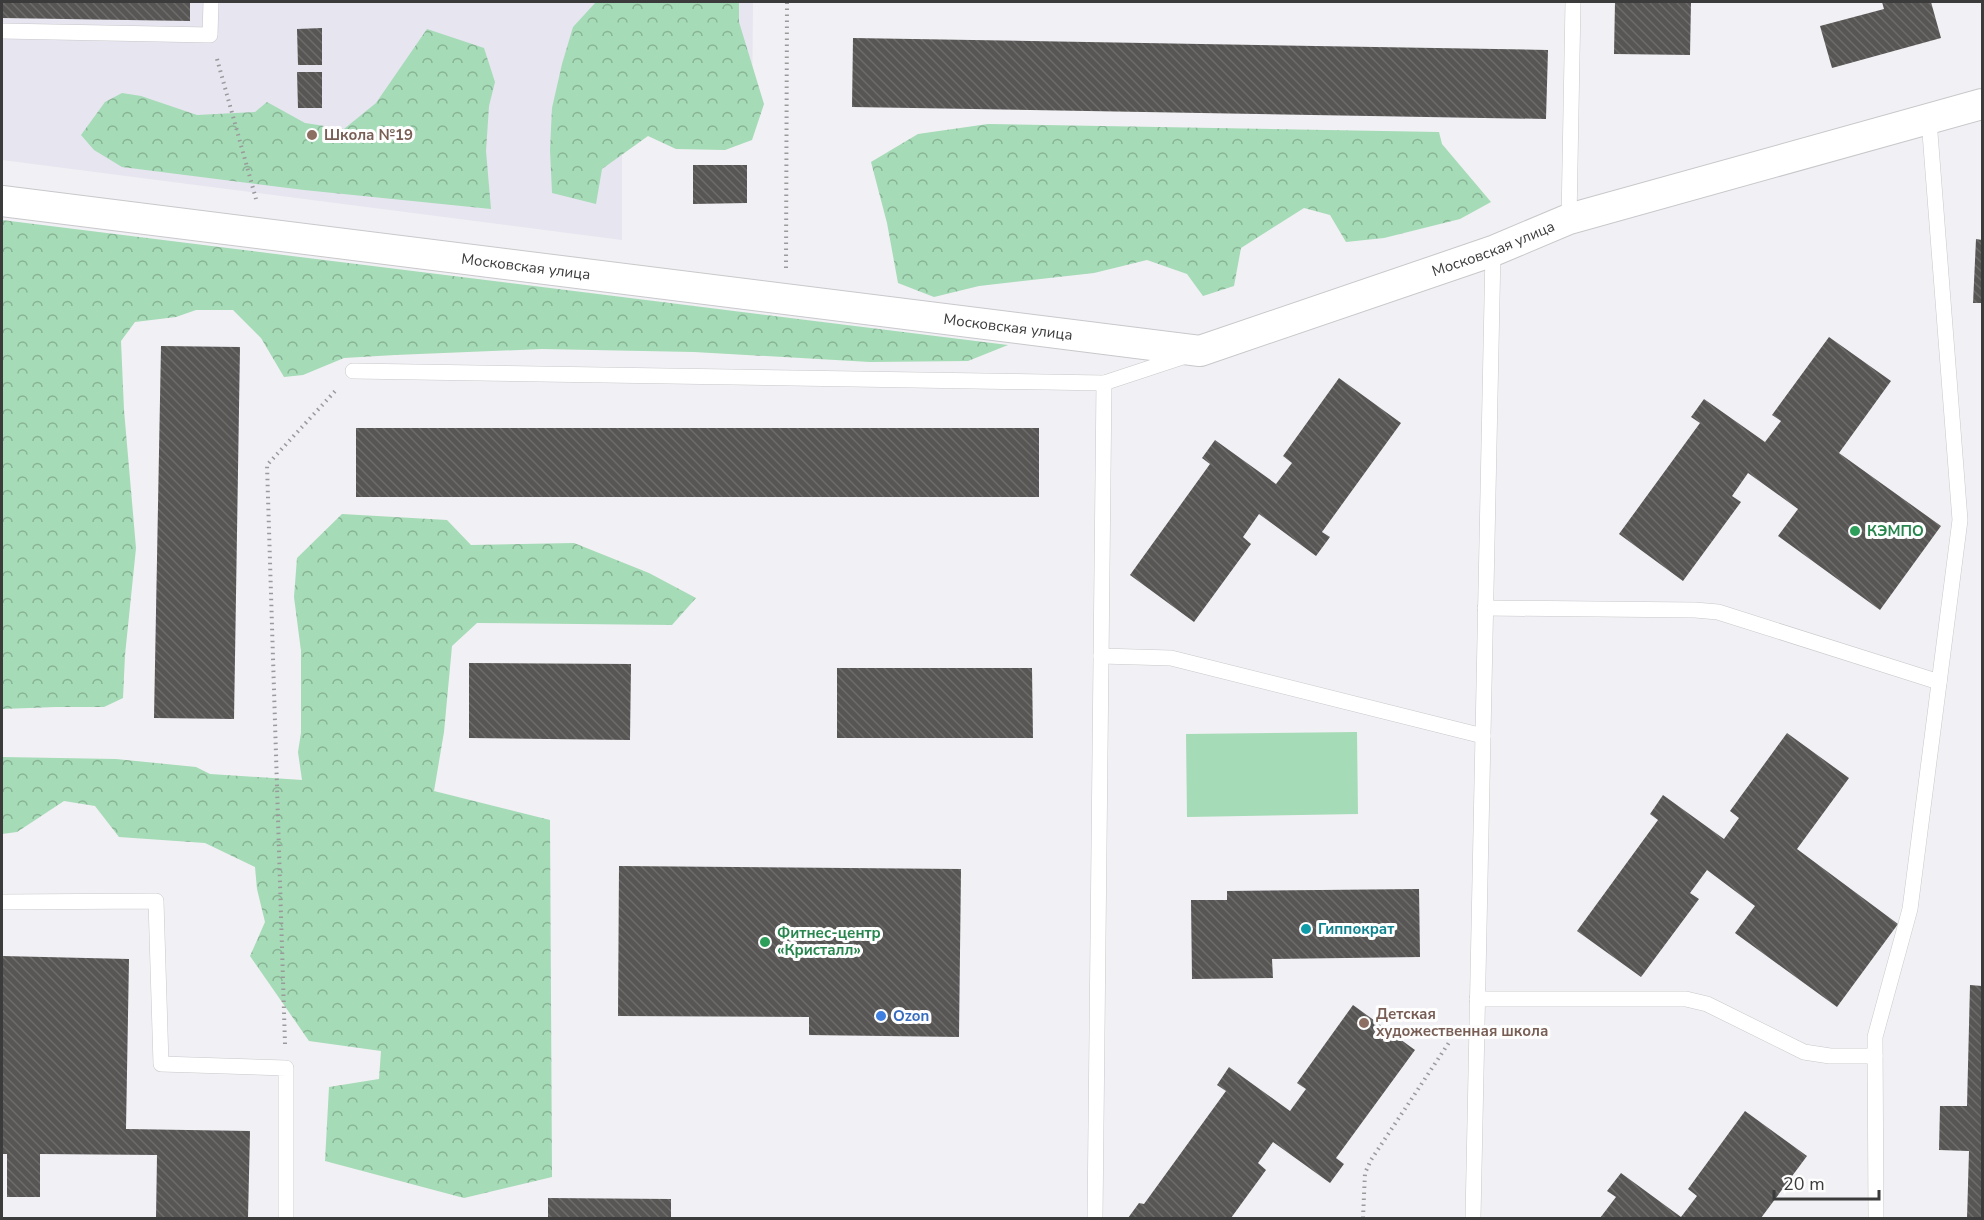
<svg xmlns="http://www.w3.org/2000/svg" width="1984" height="1220" font-family="'Nunito Sans',sans-serif">
	<defs>
		<pattern id="forest-crowns" width="20" height="18" patternUnits="userSpaceOnUse" patternTransform="scale(1.5)"><rect width="20" height="18" fill="#a5dbb6"/><path d="M2 6a3 3 0 1 1 6 0M12 15a3 3 0 1 1 6 0" fill="none" stroke="#88b395"/></pattern>
		<pattern id="building-back-hatch" width="6" height="6" patternUnits="userSpaceOnUse" patternTransform="scale(1.5)"><rect width="6" height="6" fill="#585654"/><path d="M-1 5l2 2M0 0l6 6M5-1l2 2" fill="none" stroke="#6e6c6a"/></pattern>
	</defs>
	<rect width="100%" height="100%" fill="#f1f0f4"/>
	<!-- built -->
	<path fill="#e6e5f0" d="M2 2H753L752 110 622 107V240L2 160Z"/>
	<!-- forest -->
	<g fill="url(#forest-crowns)">
		<path d="M596 2H739V22L764 104 752 140 725 150 676 149 648 136 602 169 596 204 552 193 550 150 552 108 562 64 573 27Z"/>
		<path d="M427 29 484 48 495 82 489 106 486 151 491 209 304 190 122 167 94 150 81 135 105 102 122 93 141 96 197 115 255 112 267 102 305 123 344 129 376 103Z"/>
		<path d="M988 124 1439 132 1442 144 1491 202 1460 219 1384 238 1346 242 1330 215 1304 208 1241 248 1234 286 1203 296 1187 274 1147 260 1094 273 979 286 934 297 898 283 887 223 871 162 918 134Z"/>
		<path d="M2 220 1008 345 968 361 870 362 694 352 542 349 395 355 344 358 303 375 284 377 261 338 233 310H196L176 317 135 322 121 341 124 410 136 548 125 655 123 698 104 707H56L2 709Z"/>
		<path d="M342 514 447 520 471 545 574 543 649 573 696 598 672 625 477 623 452 646 444 732 434 791 550 820 552 1177 464 1198 325 1161 329 1087 379 1079 381 1051 309 1041 250 956 265 922 257 889 255 867 205 843 119 837 95 806 64 801 17 832 2 834V757L116 759 196 767 210 774 302 780 298 752 301 733V651L294 597 297 558Z"/>
	</g>
	<!-- pitch -->
	<path fill="#a5dbb6" d="M1357 732 1358 814 1187 817 1186 734Z"/>
	<!-- building -->
	<g fill="url(#building-back-hatch)">
		<path d="M2 2H190V21L2 18Z"/>
		<path d="M1615 2H1691L1690 55 1614 54Z"/>
		<path d="M1882 2H1931L1941 38 1832 68 1820 26 1884 9Z"/>
		<path d="M322 28V65H298L297 29Z"/>
		<path d="M853 38 1548 50 1546 119 852 107Z"/>
		<path d="M297 72H322V108H298Z"/>
		<path d="M693 165H747V203L693 204Z"/>
		<path d="M1976 239 1982 240V303H1973Z"/>
		<path d="M1829 337 1891 381 1839 453 1941 526 1880 610 1778 536 1798 509 1748 473 1732 496 1741 502 1683 581 1619 534 1700 423 1691 417 1704 399 1765 442 1781 421 1772 415Z"/>
		<path d="M161 346 240 347 234 719 154 718Z"/>
		<path d="M1339 378 1401 423 1322 532 1330 537 1316 556 1259 514 1243 537 1251 544 1194 622 1130 575 1210 464 1202 458 1215 440 1276 484 1292 463 1283 456Z"/>
		<rect x="356" y="428" width="683" height="69"/>
		<path d="M469 663 631 664 630 740 469 738Z"/>
		<path d="M837 668H1032L1033 738H837Z"/>
		<path d="M1787 733 1849 778 1797 849 1898 924 1837 1007 1735 933 1755 906 1707 870 1690 893 1699 899 1641 977 1577 931 1658 820 1650 814 1663 795 1724 839 1739 818 1730 811Z"/>
		<path d="M619 866 961 869 959 1037 809 1035V1017L618 1016Z"/>
		<path d="M1419 889 1420 957 1272 959 1273 978 1192 979 1191 900H1227V891Z"/>
		<path d="M2 956 129 959 126 1129 250 1131 248 1218H156L157 1155 40 1154V1197H7V1154H2Z"/>
		<path d="M1970 985 1982 986V1218H1967L1969 1151 1939 1150 1940 1106H1967Z"/>
		<path d="M1353 1005 1415 1050 1336 1158 1344 1164 1330 1183 1273 1142 1258 1163 1266 1170 1231 1218H1128L1139 1203 1144 1204 1226 1091 1217 1085 1229 1067 1290 1111 1306 1089 1297 1083Z"/>
		<path d="M1745 1111 1807 1156 1761 1218H1600L1616 1197 1607 1191 1621 1173 1681 1217 1697 1196 1688 1189Z"/>
		<path d="M548 1198 671 1199V1218H548Z"/>
	</g>
	<g fill="none" stroke-linecap="round" stroke-linejoin="round">
		<!-- service casing -->
		<g stroke="#c8c8cb" stroke-width="16">
			<g id="service">
				<path d="M2 31 210 35 211 2"/>
				<path d="M1569 219 1573 2"/>
				<path d="M353 371 1104 383 1186 356"/>
				<path d="M1485 608 1695 610 1718 612 1939 682"/>
				<path d="M1101 656 1171 658 1483 736"/>
				<path d="M2 902 156 901 161 1064 286 1068V1218"/>
				<path d="M1477 999H1686L1707 1004 1804 1052 1830 1056H1875"/>
				<path d="M1095 1218 1104 383"/>
				<path d="M1473 1218 1493 251"/>
				<path d="M1876 1218 1875 1037 1910 909 1960 520 1929 120"/>
			</g>
		</g>
		<!-- minor casing -->
		<g stroke="#c8c8cb" stroke-width="32">
			<g id="minor">
				<path id="s1" d="M2 201 1200 351 1493 251 1569 219 1982 104"/>
			</g>
		</g>
		<!-- path -->
		<g stroke="#9a999c" stroke-width="4" stroke-dasharray="1.5 4.5" stroke-linecap="butt">
			<path d="M217 59 256 199"/>
			<path d="M786 268 787 2"/>
			<path d="M285 1044 267 465 337 389"/>
			<path d="M1363 1218 1365 1173 1371 1160 1450 1041"/>
		</g>
		<!-- service -->
		<use href="#service" stroke="#fff" stroke-width="15"/>
		<!-- minor -->
		<use href="#minor" stroke="#fff" stroke-width="30"/>
	</g>
	<!-- markers -->
	<g fill="#8d6e63" stroke="#fefeff" stroke-width="2">
		<circle cx="312" cy="135" r="6"/>
		<circle cx="1364" cy="1023" r="6"/>
	</g>
	<g fill="#2e9e5b" stroke="#fefeff" stroke-width="2">
		<circle cx="1855" cy="531" r="6"/>
		<circle cx="765" cy="942" r="6"/>
	</g>
	<circle fill="#0f9aa8" stroke="#fefeff" stroke-width="2" cx="1306" cy="929" r="6"/>
	<circle fill="#3f7fe0" stroke="#fefeff" stroke-width="2" cx="881" cy="1016" r="6"/>
	<g text-anchor="middle" dominant-baseline="central" stroke-width="6" stroke-linejoin="round" paint-order="stroke">
		<!-- education labels -->
		<g font-size="15" font-weight="bold" fill="#785e54" stroke="#fefeff" text-anchor="start">
			<text x="324" y="135">Школа №19</text>
			<text x="1376" y="1014">Детская<tspan x="1376" dy="17">художественная школа</tspan></text>
		</g>
		<!-- street labels -->
		<g font-size="15" fill="#3b3b3c" stroke="#fefeff">
			<text stroke="none"><textPath href="#s1" startOffset="1518">Московская улица</textPath></text>
			<text stroke="none"><textPath href="#s1" startOffset="528">Московская улица</textPath></text>
			<text stroke="none"><textPath href="#s1" startOffset="1014">Московская улица</textPath></text>
		</g>
		<!-- leisure labels -->
		<g font-size="15" font-weight="bold" fill="#27864d" stroke="#fefeff" text-anchor="start">
			<text x="1867" y="531">КЭМПО</text>
			<text x="777" y="933">Фитнес-центр<tspan x="777" dy="17">«Кристалл»</tspan></text>
		</g>
		<!-- culture labels -->
		<g font-size="15" font-weight="bold" fill="#0d838f" stroke="#fefeff" text-anchor="start">
			<text x="1318" y="929">Гиппократ</text>
		</g>
		<!-- shop labels -->
		<g font-size="15" font-weight="bold" fill="#366cbe" stroke="#fefeff" text-anchor="start">
			<text x="893" y="1016">Ozon</text>
		</g>
	</g>
	<!-- border -->
	<rect width="1984" height="1220" fill="none" stroke="#3b3b3c" stroke-width="6"/>
	<!-- scale -->
	<path d="M1774 1190v9h105v-9" fill="none" stroke="#3b3b3c" stroke-width="3"/>
	<text x="1783" y="1190" font-size="18" fill="#3b3b3c" stroke="#fefeff" stroke-width="4.5" paint-order="stroke">20 m</text>
</svg>
